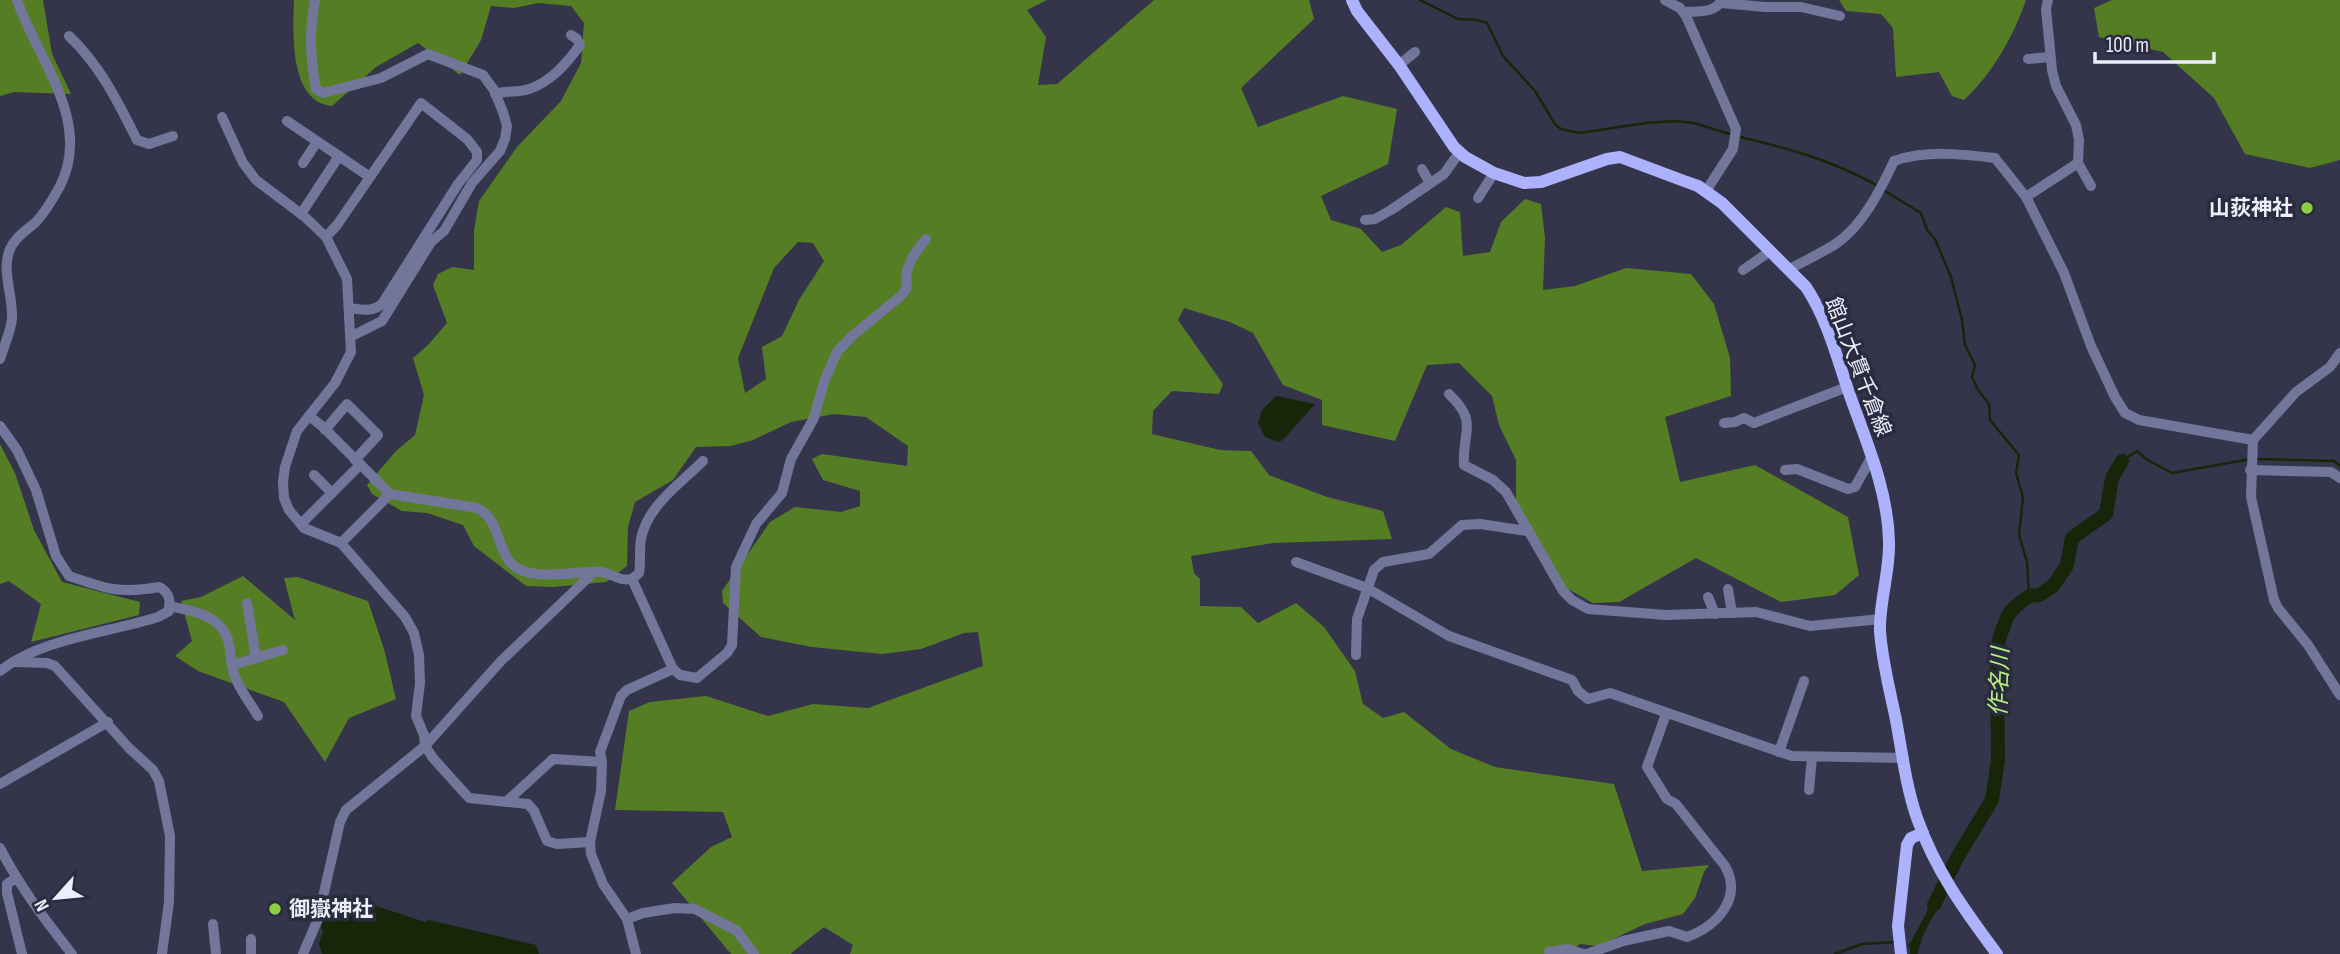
<svg xmlns="http://www.w3.org/2000/svg" width="2340" height="954" font-family="'Sofia Sans Condensed','Noto Sans JP',sans-serif">
	<rect width="100%" height="100%" fill="#34354a"/>
	<!-- forest -->
	<g fill="#557e24" fill-rule="evenodd">
		<path d="M0 0H43L52 54 71 94 14 92 0 96Z"/>
		<path d="M294 0H1047L1027 10 1046 37 1038 85 1057 84 1154 0H1309L1314 19 1241 88 1258 127 1343 96 1397 109 1388 164 1321 196 1331 220 1361 229 1382 252 1401 245 1446 207 1460 212 1463 256 1490 252 1501 222 1525 199 1541 204 1545 238 1543 290 1575 286 1626 268 1691 274 1714 304 1730 358 1731 396 1665 417 1680 482 1755 465 1848 517 1859 575 1835 595 1781 602 1696 558 1619 602 1593 603 1559 584 1516 502V460L1499 425 1492 396 1459 363 1427 365 1395 441 1322 425V400L1283 385 1253 333 1230 322 1184 308 1178 320 1223 384 1219 394 1172 391 1153 411 1152 434 1220 450 1251 451 1269 475 1327 497 1383 511 1392 539 1273 543 1191 556 1194 573 1200 579V606L1241 607 1258 623 1296 603 1324 627 1355 671 1363 704 1383 718 1404 712 1451 749 1495 767 1614 784 1642 871 1709 865 1704 872 1695 898 1683 914 1645 924 1598 946 1580 944 1567 954H850L853 945 824 927 790 954H731L672 883 711 847 732 837 723 812 615 810 629 711 650 702 706 696 768 716 813 704 868 708 983 666 978 632 964 633 921 649 882 654 812 647 761 637 723 603 722 591 770 522 795 507 841 512 860 506V491L823 480 812 459 822 454 907 466 908 446 866 417 834 414 791 422 753 440 731 446 696 447 673 480 635 502 628 527 627 566 606 582 553 587 526 586 474 546 463 525 427 513 402 511 372 494 367 485 396 451 415 435 424 395 413 358 428 345 447 323 433 285 438 274 452 267 474 270V230L479 201 517 147 561 101 581 63 584 23 571 6 538 3 514 8 491 6 481 40 460 75 418 43 376 67 332 106C289 102 293 33 294 0ZM798 242 813 243 824 261 799 300 782 336 762 347 766 379 745 393 738 358 774 268Z"/>
		<path d="M1839 0H2026C2013 37 1993 73 1964 100L1952 96 1939 72 1896 77 1893 28 1881 14 1846 11Z"/>
		<path d="M2112 0H2340V160L2310 168 2245 154 2214 98 2163 52 2099 37 2094 8Z"/>
		<path d="M0 444 15 473 34 530 62 582 140 602 139 615 31 642 41 604 9 581 0 584Z"/>
		<path d="M243 576 295 620 284 578 298 577 368 601 384 649 396 699 349 718 325 762 284 702 198 671 175 656 192 641 181 601 201 597Z"/>
	</g>
	<!-- water -->
	<g fill="#172509">
		<path d="M1276 396 1315 404 1283 440 1278 442 1265 437 1258 423 1262 410Z"/>
		<path d="M1939 884 1946 896C1935 914 1921 932 1918 954H1910V948L1908 944 1911 942 1932 902V897Z"/>
		<path d="M364 902 425 922 429 920 536 945 539 954H322L319 943 323 931 321 926 327 907C339 914 349 921 361 911L360 903Z"/>
	</g>
	<g fill="none" stroke-linecap="round" stroke-linejoin="round">
		<!-- stream -->
		<g stroke="#172509" stroke-width="2.5">
			<path d="M1420 0 1458 19 1477 20 1487 23 1503 56 1535 91 1555 124 1561 129 1579 133 1646 123 1676 121 1694 123 1733 135"/>
			<path d="M1740 137C1788 148 1834 161 1878 186"/>
			<path d="M1883 190 1921 213 1927 230 1935 239 1951 277 1962 320 1965 345 1975 365 1972 377 1978 390 1989 404 1990 420 2019 455 2016 473 2023 497 2019 535 2027 562 2029 596"/>
			<path d="M2257 459 2334 461 2340 466"/>
			<path d="M2122 461 2137 451 2146 459 2172 473 2251 459"/>
			<path d="M1835 954 1862 944 1897 942"/>
		</g>
		<!-- river -->
		<path stroke="#172509" stroke-width="14" d="M1934 905 1958 856 1992 800 1998 760 1997 650 2000 636 2008 615 2016 606 2029 596 2039 595 2053 586 2067 565 2072 538 2106 514 2112 478 2122 461"/>
		<!-- minor -->
		<g stroke="#73769b" stroke-width="10">
			<path d="M315 0C309 32 310 57 316 89L323 93 381 78 428 54 483 75 494 90 503 112 507 126 505 139 500 151 472 183 444 231 431 242 382 321 352 336"/>
			<path d="M1665 0 1680 8 1686 16 1736 129 1733 149 1706 191"/>
			<path d="M2048 0 2046 9 2052 70 2056 86 2076 125 2079 140 2078 163 2091 186"/>
			<path d="M1721 3 1765 7H1801L1840 16"/>
			<path d="M1684 12C1698 11 1714 14 1722 0"/>
			<path d="M69 36C100 65 118 102 137 140L149 144 173 136"/>
			<path d="M2028 59 2049 57"/>
			<path d="M1399 65 1415 52"/>
			<path d="M495 94C507 90 518 93 529 89 551 82 567 63 580 45L577 39 571 35"/>
			<path d="M222 117 243 163 256 180 305 217 326 237 347 279 351 352 335 383 297 431 285 467 283 482 284 498 289 510 304 528 341 543 405 617 414 633 419 655 420 683 416 716 424 735 425 746 433 758 469 798 528 804 534 811 547 841 557 844 590 842"/>
			<path d="M287 121 370 177"/>
			<path d="M303 163 317 142"/>
			<path d="M1422 169 1430 183"/>
			<path d="M2026 197 2078 163"/>
			<path d="M1478 198 1494 173"/>
			<path d="M301 214 339 156"/>
			<path d="M1365 220 1375 219 1391 210 1444 174 1459 153"/>
			<path d="M326 237 337 225 421 103 467 139 477 152V160L458 184 382 304C372 312 363 310 350 308"/>
			<path d="M1743 270 1769 252"/>
			<path d="M1788 270C1804 261 1822 253 1837 243 1863 225 1881 189 1894 161 1925 150 1962 154 1995 158L2026 197 2064 273 2091 346 2115 397 2125 413 2139 420 2253 440"/>
			<path d="M2340 353 2330 367 2296 392 2253 440 2251 497 2274 600 2278 608 2308 645 2340 695"/>
			<path d="M0 359C4 346 11 331 12 318 13 295 1 270 10 249 15 237 27 230 36 222 46 211 53 199 60 186 93 121 37 59 17 0"/>
			<path d="M1449 394C1479 423 1462 430 1464 465L1493 480 1506 492 1563 591 1572 600 1588 609 1666 615 1756 612 1810 626 1881 619"/>
			<path d="M309 416 322 426 390 494 477 508C499 519 496 544 510 562 528 584 577 570 601 572 612 573 619 582 632 579L639 573C641 562 639 551 641 539 647 506 681 483 703 461"/>
			<path d="M1724 423 1735 422 1744 418 1754 423 1847 387"/>
			<path d="M0 426 17 450 36 490 56 556 69 576C106 589 120 594 159 587 169 592 171 600 169 611L158 617C108 633 42 638 0 671"/>
			<path d="M325 430 347 404 378 435 355 460"/>
			<path d="M1785 470 1797 469 1848 489 1855 487 1871 458"/>
			<path d="M2250 470 2331 472 2340 478"/>
			<path d="M314 475 332 493"/>
			<path d="M301 524 360 465"/>
			<path d="M341 543 390 494"/>
			<path d="M1296 562 1367 588 1449 636 1572 680 1578 691 1588 699 1610 693 1792 756 1904 758"/>
			<path d="M632 579 673 669 680 675 697 678 727 653 732 645 736 567 756 524 782 493 791 459 814 418 824 382 837 352 852 336 902 295 907 287C903 268 915 252 926 239"/>
			<path d="M1728 589 1732 613"/>
			<path d="M1708 597 1715 614"/>
			<path d="M247 603 256 658"/>
			<path d="M169 606C190 610 216 614 226 635 231 644 230 657 232 667 236 685 249 701 258 716"/>
			<path d="M1356 655 1357 619 1374 570 1383 562 1429 554 1462 525 1480 524 1527 531"/>
			<path d="M15 662 47 663 55 666 129 748 153 770 159 781 170 836 169 902 162 954"/>
			<path d="M232 665 283 650"/>
			<path d="M1779 752 1804 681"/>
			<path d="M0 784 108 722"/>
			<path d="M1809 790 1812 757"/>
			<path d="M506 802 553 759 602 762"/>
			<path d="M0 848C20 887 45 920 72 954"/>
			<path d="M16 878 7 884V893L22 954"/>
			<path d="M627 919 643 913 675 908 695 909 737 931 754 954"/>
			<path d="M213 924 216 954"/>
			<path d="M251 939V954"/>
			<path d="M1549 952 1567 949 1584 954"/>
			<path d="M303 954 318 919 340 822 346 810 425 746 501 661 593 573"/>
			<path d="M636 954 627 919 603 884 591 854 590 842 601 791 602 762 600 752 621 696 627 690 673 669"/>
			<path d="M1587 954 1623 941 1669 931 1687 937C1717 926 1743 898 1725 866L1676 804 1667 799 1647 767 1666 714"/>
		</g>
		<!-- major -->
		<g stroke="#adb2fe" stroke-width="12">
			<path d="M1352 0 1357 11 1399 65 1454 147 1465 157 1494 173 1524 183 1541 182 1607 159 1620 157 1684 181 1698 186 1722 203 1806 287C1827 319 1836 354 1848 390 1865 439 1888 489 1889 542 1890 572 1879 602 1880 631 1882 661 1890 691 1896 720 1902 752 1906 787 1917 818 1935 870 1965 911 1997 954"/>
			<path d="M1901 954 1898 926 1907 845 1911 838 1923 833"/>
		</g>
	</g>
	<!-- markers -->
	<g fill="#8ece43" stroke="#2a2b3f" stroke-width="2.5">
		<circle cx="2307" cy="208" r="7"/>
		<circle cx="275" cy="909" r="7"/>
	</g>
	<g text-anchor="middle" dominant-baseline="central" stroke-width="7" stroke-linejoin="round" paint-order="stroke">
		<!-- poi labels -->
		<g font-size="21" font-weight="bold" fill="#edeefb" stroke="#2a2b3f" text-anchor="end">
			<text x="2293" y="208">山荻神社</text>
			<text x="289" y="909" text-anchor="start">御嶽神社</text>
		</g>
		<!-- street labels -->
		<g font-size="21" fill="#edeefb" stroke="#2a2b3f">
			<text transform="translate(1858 367) rotate(69)">館山大貫千倉線</text>
		</g>
		<!-- water labels -->
		<g font-size="23" font-style="italic" fill="#b8f17e" stroke="#2a2b3f">
			<text transform="translate(2000 682) rotate(-88)">作名川</text>
		</g>
	</g>
	<!-- north arrow -->
	<g transform="translate(56 898) rotate(243)" stroke="#2a2b3f" stroke-width="5" paint-order="stroke">
	<path d="M0-5L12 26L0 18L-12 26Z" fill="#edeefb"/>
	<text y="-10" font-size="19" font-weight="bold" text-anchor="middle" fill="#edeefb">N</text>
	</g>
	<!-- scale -->
	<path d="M2095 52v10h119v-10" fill="none" stroke="#edeefb" stroke-width="3.5"/>
	<text x="2106" y="52" font-size="21" fill="#edeefb" stroke="#2a2b3f" stroke-width="5" paint-order="stroke">100 m</text>
</svg>
